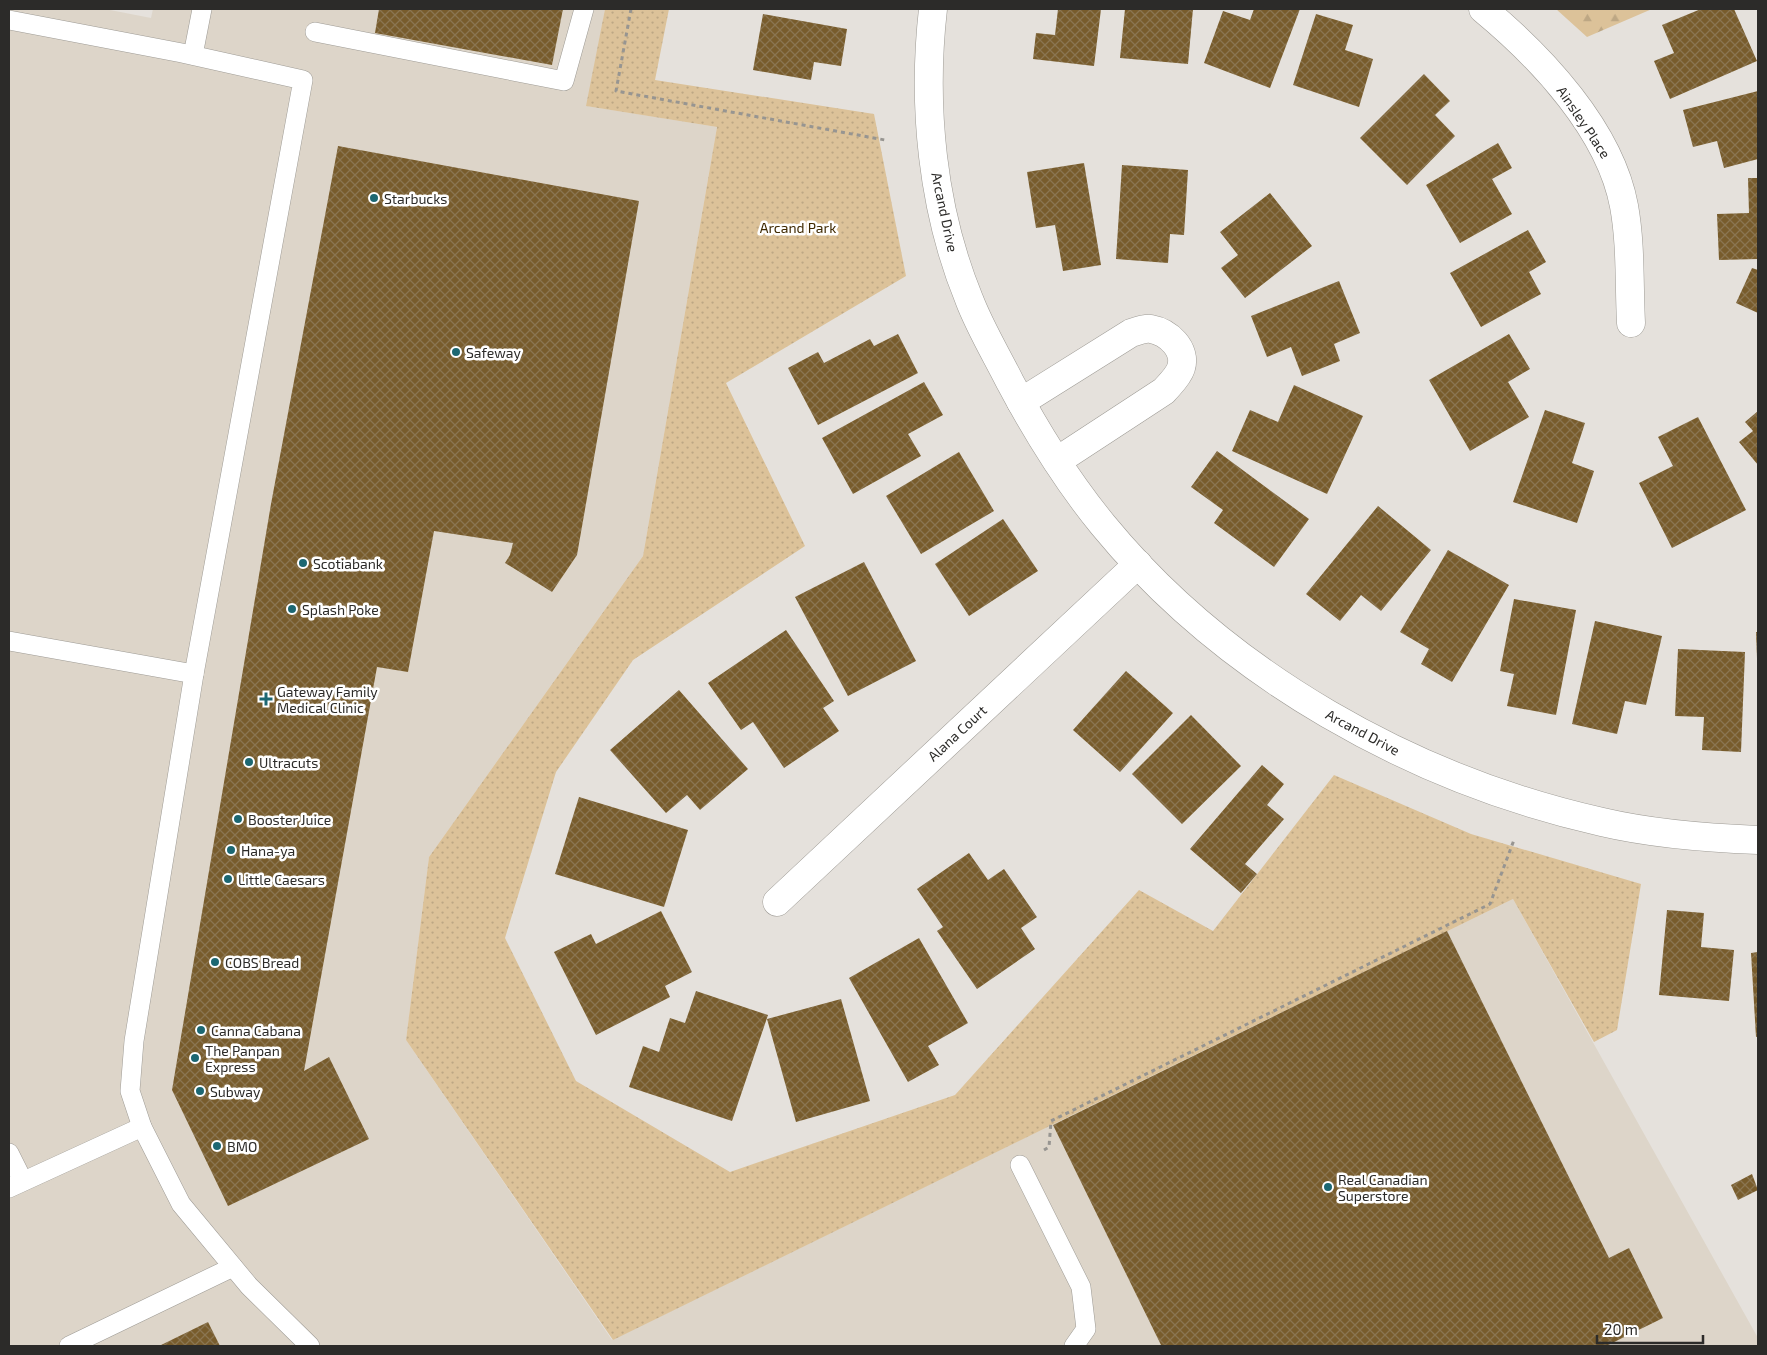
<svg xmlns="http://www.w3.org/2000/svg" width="1767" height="1355" font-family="'Exo 2',sans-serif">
	<defs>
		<pattern id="grass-dots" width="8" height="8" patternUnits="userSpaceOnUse" patternTransform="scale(1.25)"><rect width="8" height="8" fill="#dcc299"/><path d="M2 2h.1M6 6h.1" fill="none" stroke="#bda784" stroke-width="1.8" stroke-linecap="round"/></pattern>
		<pattern id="forest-firs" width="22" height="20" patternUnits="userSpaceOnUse" patternTransform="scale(1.25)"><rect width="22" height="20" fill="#dcc299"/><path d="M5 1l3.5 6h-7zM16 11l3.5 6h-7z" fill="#bda784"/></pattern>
		<pattern id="building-cross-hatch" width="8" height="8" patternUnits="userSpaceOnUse" patternTransform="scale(1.25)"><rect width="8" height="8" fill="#785c2c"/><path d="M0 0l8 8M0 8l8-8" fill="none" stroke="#8a7551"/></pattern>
	</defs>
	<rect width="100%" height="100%" fill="#e5e1dc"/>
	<!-- built -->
	<path fill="#ddd5c9" d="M9 9H105L151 18 153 9H605L587 106 717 127 643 556 429 857 406 1040 612 1340 1513 899 1758 1338V1346H9Z"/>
	<!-- grass -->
	<path fill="url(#grass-dots)" d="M605 9H669L655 80 874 114 906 276 726 383 805 546 633 660 556 772 505 938 576 1081 730 1172 955 1095 1139 890 1213 931 1334 775 1471 834 1641 884 1617 1030 1594 1042 1513 899 613 1340 406 1040 429 857 643 556 717 127 586 106Z"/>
	<!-- forest -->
	<path fill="url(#forest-firs)" d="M1556 9H1652L1587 37Z"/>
	<!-- building -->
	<g fill="url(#building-cross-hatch)">
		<path d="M379 9H563L552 65 375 33Z"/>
		<path d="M1058 9H1101L1094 66 1033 59 1036 33 1055 35Z"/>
		<path d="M1125 9H1193L1188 64 1120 58Z"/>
		<path d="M1254 9H1300L1270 88 1204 63 1223 11 1250 20Z"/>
		<path d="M1701 9H1734L1757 61 1670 99 1654 61 1674 53 1662 25Z"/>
		<path d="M763 14 847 29 841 66 814 62 811 80 753 70Z"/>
		<path d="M1316 14 1353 25 1345 50 1373 59 1359 107 1293 85Z"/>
		<path d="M1424 74 1450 101 1435 115 1455 136 1407 185 1360 138Z"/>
		<path d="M1758 91V159L1724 168 1717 141 1693 147 1683 110Z"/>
		<path d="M1498 143 1512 168 1492 179 1512 214 1460 243 1426 185Z"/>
		<path d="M338 146 639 201 577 555 552 592 505 563 510 555 513 543 434 531 408 672 377 667 304 1071 329 1057 369 1139 228 1206 172 1090 271 504Z"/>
		<path d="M1084 163 1101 265 1063 271 1055 225 1036 228 1027 172Z"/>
		<path d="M1122 165 1188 170 1184 235 1170 234 1168 263 1116 259Z"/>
		<path d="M1748 178H1758V259L1719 260 1717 214 1749 213Z"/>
		<path d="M1270 193 1312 246 1245 298 1221 268 1238 255 1220 232Z"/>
		<path d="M1528 230 1546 262 1529 272 1541 294 1481 327 1450 273Z"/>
		<path d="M1752 268 1758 270V313L1736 303Z"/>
		<path d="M1339 281 1360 333 1334 344 1340 361 1302 376 1291 347 1267 357 1251 316Z"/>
		<path d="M898 334 918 373 818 425 788 368 818 352 824 363 870 339 874 346Z"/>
		<path d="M1509 334 1530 369 1508 382 1529 417 1470 451 1429 380Z"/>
		<path d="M924 382 943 415 908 434 921 456 853 494 822 438Z"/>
		<path d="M1294 385 1363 416 1327 494 1232 451 1250 410 1278 422Z"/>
		<path d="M1545 410 1585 423 1572 463 1594 471 1577 523 1513 502Z"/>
		<path d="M1758 411V465L1739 442 1753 431 1745 422Z"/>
		<path d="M1698 417 1746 510 1672 548 1639 483 1673 466 1658 437Z"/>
		<path d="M1217 451 1309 519 1274 567 1214 523 1223 510 1191 487Z"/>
		<path d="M959 452 994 511 921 554 886 496Z"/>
		<path d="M1378 506 1431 550 1381 611 1361 595 1340 621 1306 594Z"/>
		<path d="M1003 519 1038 571 969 616 935 564Z"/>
		<path d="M1448 550 1509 585 1452 682 1421 664 1429 649 1400 632Z"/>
		<path d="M864 562 916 661 848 696 795 597Z"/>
		<path d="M1514 599 1576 610 1556 715 1507 706 1514 674 1500 671Z"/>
		<path d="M1595 621 1662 636 1646 705 1625 701 1617 734 1572 724Z"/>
		<path d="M786 630 834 701 823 708 839 731 784 768 753 722 741 730 708 683Z"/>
		<path d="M1756 632H1758V658H1757Z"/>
		<path d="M1678 649 1745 652 1741 752 1702 750 1704 717 1675 716Z"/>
		<path d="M1126 671 1173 713 1120 772 1073 730Z"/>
		<path d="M679 690 748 769 700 810 687 795 666 813 610 750Z"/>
		<path d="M1191 715 1241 766 1182 824 1132 774Z"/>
		<path d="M1262 765 1284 784 1267 805 1284 819 1245 864 1257 874 1241 893 1190 849Z"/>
		<path d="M579 797 688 830 664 907 555 874Z"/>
		<path d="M969 853 988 880 1004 869 1037 917 1021 928 1035 949 977 989 937 931 943 927 917 889Z"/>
		<path d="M1667 910 1704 913 1701 947 1734 950 1729 1001 1659 995Z"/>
		<path d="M661 911 692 972 665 986 670 997 596 1035 554 952 591 934 596 944Z"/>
		<path d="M1447 931 1609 1258 1629 1248 1663 1318 1606 1346H1158L1161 1345 1053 1125Z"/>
		<path d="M919 938 968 1023 928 1046 939 1065 908 1082 849 978Z"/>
		<path d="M1758 952V1037H1756L1751 953Z"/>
		<path d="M696 991 768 1015 732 1121 629 1087 643 1046 659 1052 670 1018 685 1023Z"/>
		<path d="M841 999 870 1101 796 1122 767 1019Z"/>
		<path d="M1752 1174 1758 1190 1738 1200 1731 1185Z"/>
		<path d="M208 1322 220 1346H159Z"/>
	</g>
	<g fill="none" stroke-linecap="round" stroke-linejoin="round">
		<!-- service casing -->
		<g stroke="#9e9b95" stroke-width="20">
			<g id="service">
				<path d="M9 20 182 53 303 80 194 674 134 1041 130 1091 142 1127 181 1204 249 1286 310 1346"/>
				<path d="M315 32 564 81 584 9"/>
				<path d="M193 55 202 9"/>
				<path d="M9 641 194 674"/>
				<path d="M9 1153 23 1181"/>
				<path d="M1020 1165 1081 1287 1086 1329 1074 1346"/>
				<path d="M9 1188 142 1127"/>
				<path d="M69 1346 233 1267"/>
			</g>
		</g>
		<!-- minor casing -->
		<g stroke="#9e9b95" stroke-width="29">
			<g id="minor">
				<path d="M933 9C922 105 932 209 969 299 980 328 996 354 1010 382 1036 431 1067 481 1103 525 1226 675 1414 780 1602 822 1653 834 1706 838 1758 840"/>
				<path d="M1483 9C1541 57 1610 130 1624 206 1631 244 1629 284 1631 323"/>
				<path d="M1021 402 1131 333C1137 331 1145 328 1151 329 1168 332 1187 349 1181 368 1178 377 1170 384 1164 391L1057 461"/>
				<path d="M777 902 1138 564"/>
			</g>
		</g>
		<!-- path -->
		<g stroke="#979591" stroke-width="3" stroke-dasharray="4 4" stroke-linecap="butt">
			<path d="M631 9 616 91 885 140"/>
			<path d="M1044 1150 1049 1147 1051 1121 1490 904 1514 840"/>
		</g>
		<!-- service -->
		<use href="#service" stroke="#fff" stroke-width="19"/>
		<!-- minor -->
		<use href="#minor" stroke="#fff" stroke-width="28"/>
	</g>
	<!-- markers -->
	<g fill="#1c6772" stroke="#fff" stroke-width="2">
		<circle cx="374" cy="198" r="5"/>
		<circle cx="456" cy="352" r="5"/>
		<circle cx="303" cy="563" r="5"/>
		<circle cx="292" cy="609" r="5"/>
		<path d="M263.5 691.5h5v5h5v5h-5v5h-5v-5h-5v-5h5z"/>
		<circle cx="249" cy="762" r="5"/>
		<circle cx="238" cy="819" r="5"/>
		<circle cx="231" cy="850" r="5"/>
		<circle cx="228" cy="879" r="5"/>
		<circle cx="215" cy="962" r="5"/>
		<circle cx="201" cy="1030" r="5"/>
		<circle cx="195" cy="1058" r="5"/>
		<circle cx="200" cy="1091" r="5"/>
		<circle cx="217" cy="1146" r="5"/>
		<circle cx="1328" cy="1187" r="5"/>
	</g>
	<g text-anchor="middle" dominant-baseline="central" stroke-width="5" stroke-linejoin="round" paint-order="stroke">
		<!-- street labels -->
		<g font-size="14" fill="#2c2b29" stroke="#fff">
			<text transform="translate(1584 122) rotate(56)">Ainsley Place</text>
			<text transform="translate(945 212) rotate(78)">Arcand Drive</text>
			<text transform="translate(1363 732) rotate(28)">Arcand Drive</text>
			<text transform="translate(957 733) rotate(-43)">Alana Court</text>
		</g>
		<!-- poi labels -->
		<g font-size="14" fill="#2c2b29" stroke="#fff" text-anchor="start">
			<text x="384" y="198">Starbucks</text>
			<text x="466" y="352">Safeway</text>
			<text x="313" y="563">Scotiabank</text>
			<text x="302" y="609">Splash Poke</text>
			<text x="277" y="691">Gateway Family<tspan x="277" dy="16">Medical Clinic</tspan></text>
			<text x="259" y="762">Ultracuts</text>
			<text x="248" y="819">Booster Juice</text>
			<text x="241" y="850">Hana-ya</text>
			<text x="238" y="879">Little Caesars</text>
			<text x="225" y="962">COBS Bread</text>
			<text x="211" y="1030">Canna Cabana</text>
			<text x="205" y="1050">The Panpan<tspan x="205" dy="16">Express</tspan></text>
			<text x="210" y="1091">Subway</text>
			<text x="227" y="1146">BMO</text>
			<text x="1338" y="1179">Real Canadian<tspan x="1338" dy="16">Superstore</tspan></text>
		</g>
		<!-- park labels -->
		<g font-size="14" fill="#3e2800" stroke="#fff">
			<text x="798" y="227">Arcand Park</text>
		</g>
	</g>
	<!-- border -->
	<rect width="1767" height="1355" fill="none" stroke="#2c2b29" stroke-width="20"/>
	<!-- scale -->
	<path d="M1597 1335v8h106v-8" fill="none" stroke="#2c2b29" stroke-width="2.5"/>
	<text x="1604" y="1335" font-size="15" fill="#2c2b29" stroke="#ffffff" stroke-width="4" paint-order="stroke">20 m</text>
</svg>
